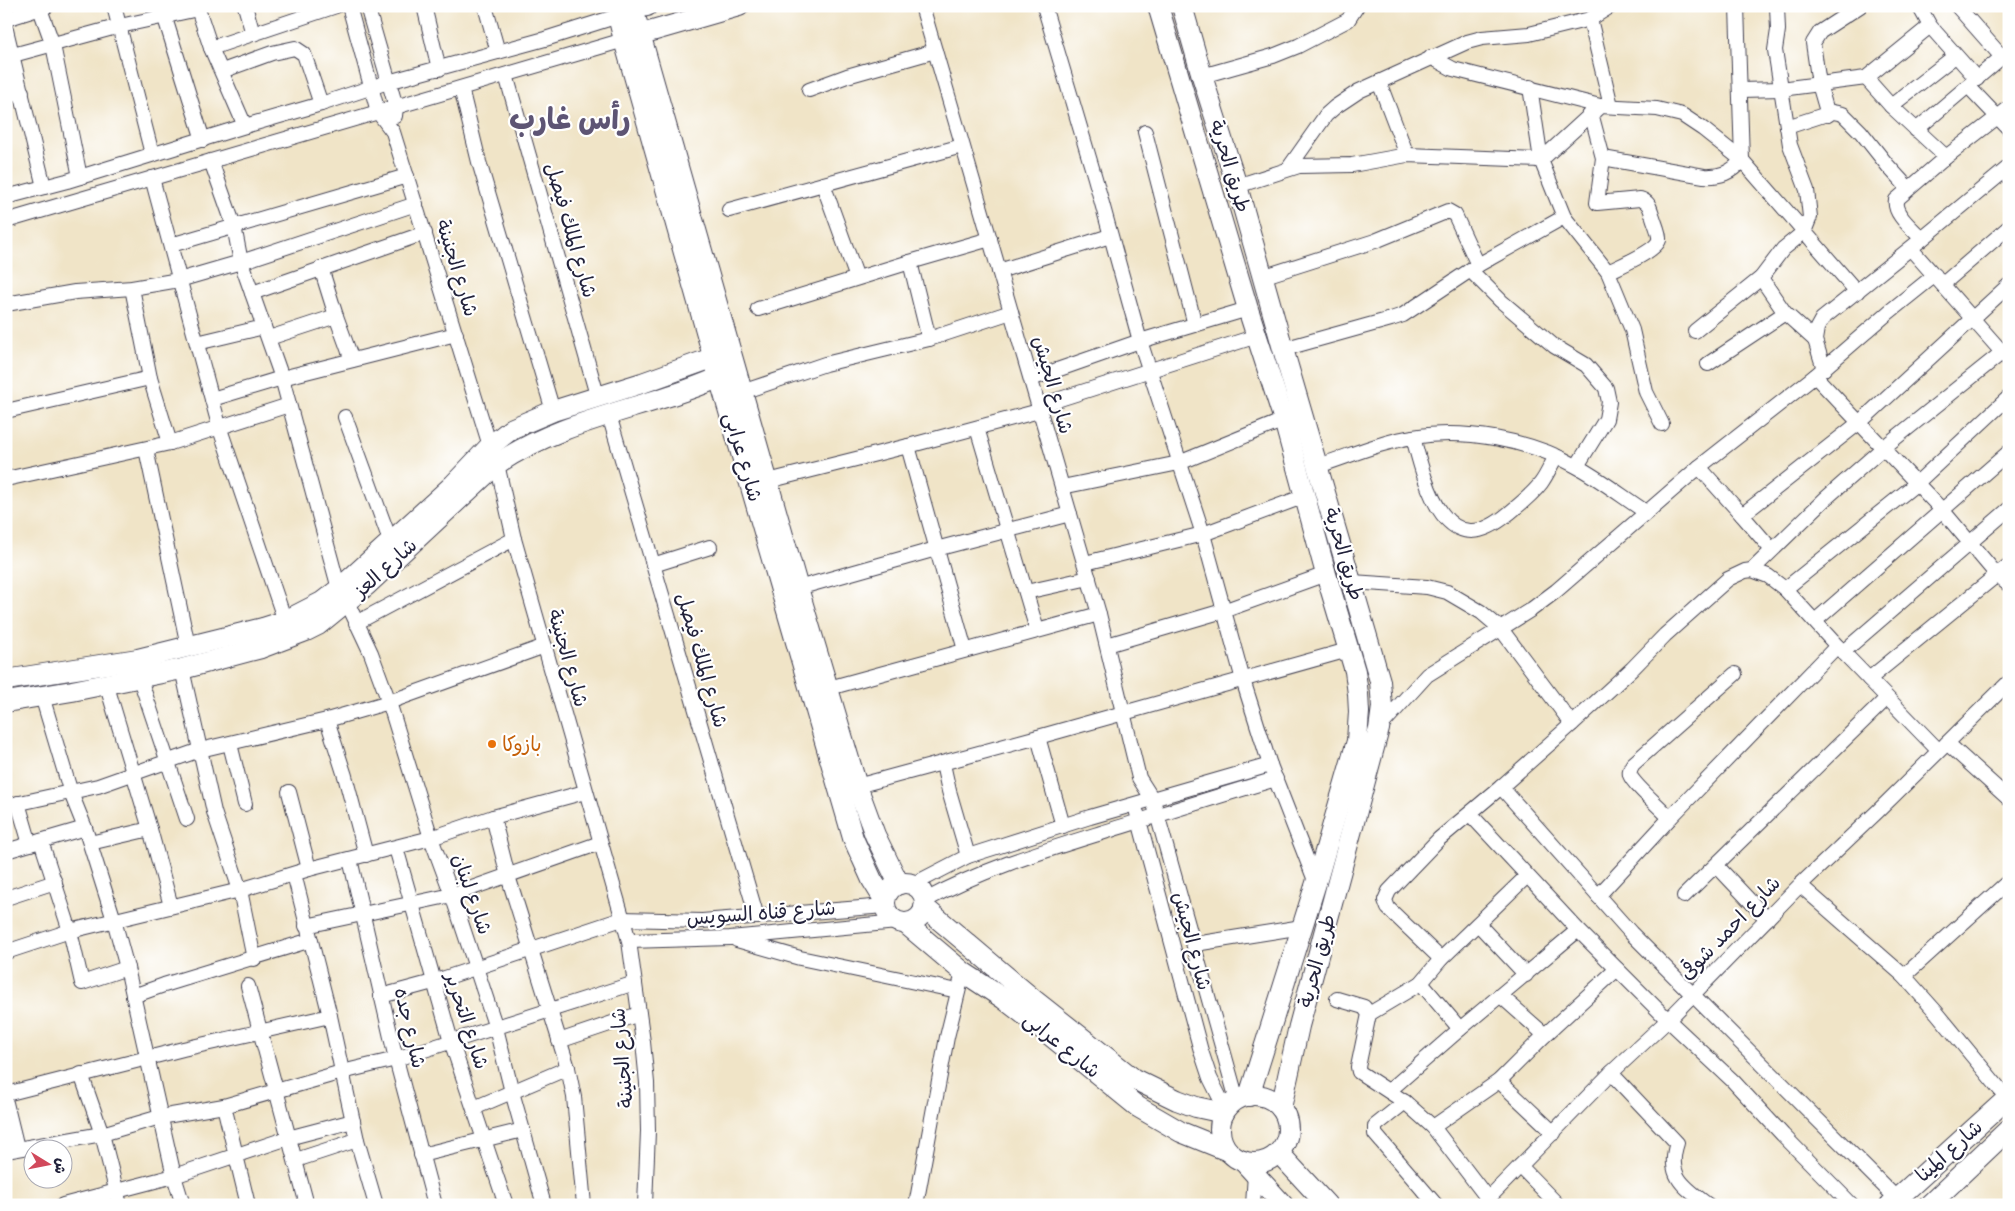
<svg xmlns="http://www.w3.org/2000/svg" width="2015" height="1211" font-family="Caveat,'Playpen Sans Arabic',sans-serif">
	<rect width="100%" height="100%" fill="#fff"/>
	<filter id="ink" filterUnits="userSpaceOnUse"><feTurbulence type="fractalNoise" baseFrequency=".02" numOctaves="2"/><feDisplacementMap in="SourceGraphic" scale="10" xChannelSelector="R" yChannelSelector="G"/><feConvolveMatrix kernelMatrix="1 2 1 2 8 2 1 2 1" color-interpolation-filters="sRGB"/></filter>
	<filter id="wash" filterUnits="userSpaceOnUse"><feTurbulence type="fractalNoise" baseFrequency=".0096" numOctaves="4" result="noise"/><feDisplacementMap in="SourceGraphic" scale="20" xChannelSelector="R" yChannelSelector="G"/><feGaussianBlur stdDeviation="1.12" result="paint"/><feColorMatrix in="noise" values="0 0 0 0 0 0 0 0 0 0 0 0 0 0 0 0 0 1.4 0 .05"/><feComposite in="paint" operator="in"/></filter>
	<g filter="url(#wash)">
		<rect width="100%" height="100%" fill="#f0e4c7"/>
	</g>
	<g filter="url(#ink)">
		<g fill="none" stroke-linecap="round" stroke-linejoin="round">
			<!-- street casing -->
			<g stroke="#413f50" stroke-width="16">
				<g id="street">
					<path d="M39 6 53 45 80 177"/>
					<path d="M114 6 152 154"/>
					<path d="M197 6 211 48 245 126"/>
					<path d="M245 6 253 34"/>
					<path d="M349 6 378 112 393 132 490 446 497 464 514 539 629 941 643 1042 647 1083 648 1131 645 1205"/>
					<path d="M367 6 396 107 395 116"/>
					<path d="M424 6 439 69"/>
					<path d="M485 6 498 52"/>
					<path d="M922 6 1099 614 1139 778 1153 800 1157 814 1237 1100"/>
					<path d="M1044 6 1095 178 1140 341 1203 534 1243 680 1270 765 1316 883"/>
					<path d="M1919 6 1930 26 1977 79"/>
					<path d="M1957 6 2002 57"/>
					<path d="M164 15 203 140"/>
					<path d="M6 19 47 6"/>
					<path d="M1590 19 1611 106"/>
					<path d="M6 30 44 187"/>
					<path d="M211 48 336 6"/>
					<path d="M13 55 120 26 198 9"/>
					<path d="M1431 57 1453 69 1600 106"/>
					<path d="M222 71 272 53 295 48 304 54 321 104"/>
					<path d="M506 75 597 395"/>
					<path d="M1202 76 1273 56 1298 46 1348 20 1357 6"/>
					<path d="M1866 78 1891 106 1946 157 2009 108"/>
					<path d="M1379 82 1407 155"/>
					<path d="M1968 86 2009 129"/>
					<path d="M1530 87 1541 160 1564 217 1608 272 1632 330 1646 392 1662 424"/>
					<path d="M461 88 479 162 553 411"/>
					<path d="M809 90 847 76 935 51"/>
					<path d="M1741 90 1781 89 1866 78 1930 26"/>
					<path d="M6 95 22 92"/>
					<path d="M1891 106 1955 56"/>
					<path d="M1591 113 1603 158 1597 203 1640 199C1650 202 1650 209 1653 217 1655 224 1660 234 1659 240 1656 251 1618 267 1608 272"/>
					<path d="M1828 115 1819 84 1813 43 1820 32 1860 6"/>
					<path d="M1787 127 1833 112 1843 114 1861 132 1888 166 1908 188"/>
					<path d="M1916 130 2009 51"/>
					<path d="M1145 132 1195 325"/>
					<path d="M1603 158 1704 176C1720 177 1731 173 1742 160L1737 6"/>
					<path d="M211 161 234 226 241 262 282 378 339 589"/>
					<path d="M1288 169 1326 115 1335 107 1359 91 1467 42 1482 38 1529 34 1590 19 1611 6"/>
					<path d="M152 178 220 429 285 621"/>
					<path d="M823 184 857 278"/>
					<path d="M1237 186 1299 166 1352 165 1407 155 1541 160 1600 106 1657 109 1682 115 1703 129 1742 160 1857 292"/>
					<path d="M6 197 67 181 245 126 321 104 388 82 545 39 618 16 617 7"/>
					<path d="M729 210 962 146"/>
					<path d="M6 221 624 40"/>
					<path d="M1922 239 2009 167"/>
					<path d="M171 245 407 176"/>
					<path d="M1911 249 2009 360"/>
					<path d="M910 262 929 339"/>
					<path d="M321 268 336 316 352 360"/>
					<path d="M1470 270 1501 301 1554 346 1586 365 1606 388 1609 402 1606 419 1577 466"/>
					<path d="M999 271 1110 236"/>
					<path d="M1262 277 1375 241 1448 211 1455 215 1478 265"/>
					<path d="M1943 284 2009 227"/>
					<path d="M132 288 150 378 170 443"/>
					<path d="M252 293 425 233"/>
					<path d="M6 304 75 292 132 288 179 280 241 262 416 204"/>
					<path d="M758 309 910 262 990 239"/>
					<path d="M1785 313 1815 340"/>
					<path d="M1695 331 1761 278 1783 249 1804 232 1810 217 1807 190 1790 145 1775 50 1778 30 1777 6"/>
					<path d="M269 338 336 316"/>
					<path d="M197 343 264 327"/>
					<path d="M1283 349 1391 319 1403 315 1478 265 1564 217"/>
					<path d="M1708 364 1785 313 1761 278"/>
					<path d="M1824 369 1815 340 1817 328 1822 319 1922 239C1913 229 1893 214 1896 200L1946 157"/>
					<path d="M1815 376 1943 511 1997 575 2009 585"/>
					<path d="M1031 379 1140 341 1248 309"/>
					<path d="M742 392 825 364 929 339 1011 312"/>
					<path d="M212 399 282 378 456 334"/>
					<path d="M1038 406 1257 336"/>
					<path d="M6 411 150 378"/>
					<path d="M609 415 757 917"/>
					<path d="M345 417 391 543"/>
					<path d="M977 428 1037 630"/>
					<path d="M1413 437C1425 483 1445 567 1508 514 1519 505 1532 495 1541 483 1547 475 1551 465 1556 456"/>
					<path d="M908 446 965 650"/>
					<path d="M146 449 188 646"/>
					<path d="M1318 466C1349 456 1381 442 1413 437 1464 428 1530 440 1576 466 1600 479 1623 497 1646 512"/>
					<path d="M1699 467 1742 515 1860 422 2009 285"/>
					<path d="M6 479 170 443 289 405"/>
					<path d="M768 481 908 446 1039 411"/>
					<path d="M1062 487 1179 463 1284 420"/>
					<path d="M1742 515 1772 550"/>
					<path d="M1085 563 1203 534 1305 496"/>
					<path d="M653 565 710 547"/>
					<path d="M1752 570 1825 499 1883 448 2009 347"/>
					<path d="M1352 582 1427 587 1447 592 1481 612 1501 629 1572 724"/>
					<path d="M798 588 936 549 1070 514"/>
					<path d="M1785 589 1917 483 2009 397"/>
					<path d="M1026 592 1089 578"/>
					<path d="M347 602 371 653 389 702 431 838 452 895 496 1028 512 1092 544 1205"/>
					<path d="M1815 621 2009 452"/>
					<path d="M356 623 514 539"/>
					<path d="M1107 645 1223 611 1326 574"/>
					<path d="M1843 652 2009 509"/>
					<path d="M182 669 214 812 240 890 254 959"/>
					<path d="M139 676 187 819"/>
					<path d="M1869 679 2009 565"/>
					<path d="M106 683 150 829 171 906"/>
					<path d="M829 688 1099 614"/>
					<path d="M42 696 71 793 85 828 114 920 127 968 174 1176 183 1205"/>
					<path d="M327 720 345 776 366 855"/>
					<path d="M1379 728 1427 675 1532 609 1556 591 1699 467 1815 376 1889 312 1935 275"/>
					<path d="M1038 737 1063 826"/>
					<path d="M1947 743 2009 799"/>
					<path d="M230 744 245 804"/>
					<path d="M943 764 949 791 968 856"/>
					<path d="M857 786 1038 737 1348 650"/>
					<path d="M1501 787 1631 933 1896 1198"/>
					<path d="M289 792 309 869"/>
					<path d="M18 803 30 844"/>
					<path d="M6 806 98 786 200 750 327 720 389 702 545 646"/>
					<path d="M1137 813 1201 1051 1210 1078 1226 1110"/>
					<path d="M1470 814 1578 930 1668 1020 1733 1081 1783 1135 1852 1205"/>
					<path d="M493 817 508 876 568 1068 574 1097 584 1205"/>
					<path d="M1670 818C1662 809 1633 784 1630 775 1629 771 1631 767 1633 764L1735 674"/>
					<path d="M41 841 70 931 82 983 127 968"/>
					<path d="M90 843 150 829"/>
					<path d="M396 848 451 1041 506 1205"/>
					<path d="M6 851 85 828"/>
					<path d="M350 859 396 1059 435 1205"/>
					<path d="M1717 866 1767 919"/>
					<path d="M294 874 330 1016 357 1140 376 1205"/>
					<path d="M912 885 968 856 1090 817 1270 765"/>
					<path d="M1800 885 1904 976 1937 1013 2007 1098"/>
					<path d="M1598 896 1670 818 1837 646"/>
					<path d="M1684 896 1887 698"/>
					<path d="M6 898 55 882"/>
					<path d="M924 901C981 870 1040 852 1101 833 1159 815 1217 796 1276 779"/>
					<path d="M1478 924 1526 975"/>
					<path d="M306 926 452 895 600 843"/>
					<path d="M737 940 800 958 958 991"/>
					<path d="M629 941 730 938 897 922"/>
					<path d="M1195 944 1302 927"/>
					<path d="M6 952 70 931 240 890 309 869 431 838 493 817 585 792"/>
					<path d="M1441 959 1388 908 1385 900 1389 891 1439 839 1501 787 1572 724 1632 669 1665 635 1728 579 1745 571 1752 570 1768 576 1785 589 1837 646 1938 750"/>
					<path d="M1904 976 2009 881"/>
					<path d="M1421 983 1460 1029"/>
					<path d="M248 986 307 1205"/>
					<path d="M133 996 164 985 311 940"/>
					<path d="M381 996 433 982 622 919 702 921 885 906"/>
					<path d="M1501 996 1545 1035"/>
					<path d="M1337 999 1364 1007 1369 1014 1358 1067 1359 1072 1405 1102 1433 1127 1488 1199"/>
					<path d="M1369 1014 1421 983 1441 959 1527 876"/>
					<path d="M559 1041 639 1014"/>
					<path d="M1611 1073 1677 1143C1666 1176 1684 1187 1708 1205"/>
					<path d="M81 1074 102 1134 120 1205"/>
					<path d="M1499 1081 1554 1133"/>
					<path d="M1389 1091 1460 1029 1578 930"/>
					<path d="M6 1094 183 1049 330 1016"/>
					<path d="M1405 1102 1375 1126V1134L1436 1205"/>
					<path d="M6 1103 17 1148"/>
					<path d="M224 1106 248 1205"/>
					<path d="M474 1108 568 1068"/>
					<path d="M1433 1127 1499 1081 1545 1035 1617 969"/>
					<path d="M6 1151 102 1134 160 1117 224 1106 342 1072 396 1059 635 983"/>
					<path d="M421 1155 523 1130"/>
					<path d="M296 1160 357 1140"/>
					<path d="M1520 1166 1558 1205"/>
					<path d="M63 1205 174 1176 288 1138 353 1121"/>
					<path d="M916 1205 947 1037 963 972"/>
					<path d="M1253 1205 1255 1174"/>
					<path d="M1482 1205 1611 1073 1668 1020 1800 885 1878 811 2009 682"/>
				</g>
			</g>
			<!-- secondary casing -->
			<g stroke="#413f50" stroke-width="22">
				<g id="secondary">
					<path d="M647 6 633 9 618 16 624 40 719 377 853 838 872 880 885 901"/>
					<path d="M1158 6 1248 309 1284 420 1326 574 1355 671 1358 694 1359 712 1357 741 1316 883 1249 1096"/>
					<path d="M1182 6 1202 76 1237 186 1283 349 1380 681 1382 707 1379 729 1299 1026 1281 1108"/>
					<path d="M633 9 798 588 857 786 875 835 899 884"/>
					<path d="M628 38 739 6"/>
					<path d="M6 680 138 659 263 628 285 621 322 602 339 589 453 485 490 446 513 428 553 411 642 383 726 353"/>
					<path d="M6 702 72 691 182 669 261 648 306 631 318 625 367 585 497 464C567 416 656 408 731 372"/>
					<circle cx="905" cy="903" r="20"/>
					<path d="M924 907 1033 999 1134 1079 1177 1100 1196 1107 1224 1113"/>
					<path d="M905 923 963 972 1004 999 1030 1019 1138 1107 1181 1132 1228 1151"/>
					<circle cx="1254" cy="1129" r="34"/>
					<path d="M1279 1153 1327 1205"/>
					<path d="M1243 1161 1283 1205"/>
					<path d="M1890 1205 2009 1097"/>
					<path d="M1929 1205 2009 1129"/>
				</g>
			</g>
			<!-- street -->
			<use href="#street" stroke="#fff" stroke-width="14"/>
			<!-- secondary -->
			<use href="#secondary" stroke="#fff" stroke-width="20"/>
		</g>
	</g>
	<!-- markers -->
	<circle fill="#e8710a" stroke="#fff" stroke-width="2" cx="492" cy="744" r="5"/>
	<g text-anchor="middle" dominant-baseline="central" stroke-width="4.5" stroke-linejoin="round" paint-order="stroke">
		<!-- street labels -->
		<g font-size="20" fill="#22223b" stroke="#fff">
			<text transform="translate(1230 166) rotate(73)">طريق الحرية</text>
			<text transform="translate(571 230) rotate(74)">شارع الملك فيصل</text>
			<text transform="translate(457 268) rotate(73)">شارع الجنينة</text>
			<text transform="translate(1053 385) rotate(74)">شارع الجيش</text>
			<text transform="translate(743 457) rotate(74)">شارع عرابى</text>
			<text transform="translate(1344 554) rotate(74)">طريق الحرية</text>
			<text transform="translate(385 568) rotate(-42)">شارع العز</text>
			<text transform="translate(568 658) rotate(74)">شارع الجنينة</text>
			<text transform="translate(702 660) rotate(74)">شارع الملك فيصل</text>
			<text transform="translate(472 894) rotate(71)">شارع لبنان</text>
			<text transform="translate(761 913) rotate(-4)">شارع قناه السويس</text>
			<text transform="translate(1730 928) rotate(-46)">شارع احمد شوقى</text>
			<text transform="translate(1192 941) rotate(75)">شارع الجيش</text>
			<text transform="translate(1317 961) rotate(-75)">طريق الحرية</text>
			<text transform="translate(467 1021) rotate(72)">شارع التحرير</text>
			<text transform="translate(410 1028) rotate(77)">شارع جده</text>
			<text transform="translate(1062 1045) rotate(39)">شارع عرابى</text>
			<text transform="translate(622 1058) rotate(-95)">شارع الجنينة</text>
			<text transform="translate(1949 1151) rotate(-42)">شارع المينا</text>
		</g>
		<!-- food labels -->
		<g font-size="20" fill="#c56008" stroke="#fff" text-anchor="start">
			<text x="502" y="744">بازوكا</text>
		</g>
		<!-- town labels -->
		<g font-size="30" font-weight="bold" fill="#5e5574" stroke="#fff">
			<text x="570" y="119">رأس غارب</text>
		</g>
	</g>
	<!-- margin -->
	<rect width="2015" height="1211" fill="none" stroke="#fff" stroke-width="25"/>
	<!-- north arrow -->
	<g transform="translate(48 1164) rotate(100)"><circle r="24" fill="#ffffff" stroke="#a7a7b1"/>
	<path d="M0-4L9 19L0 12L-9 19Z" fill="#d1495b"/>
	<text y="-8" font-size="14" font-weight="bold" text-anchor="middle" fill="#22223b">ش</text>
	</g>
</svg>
